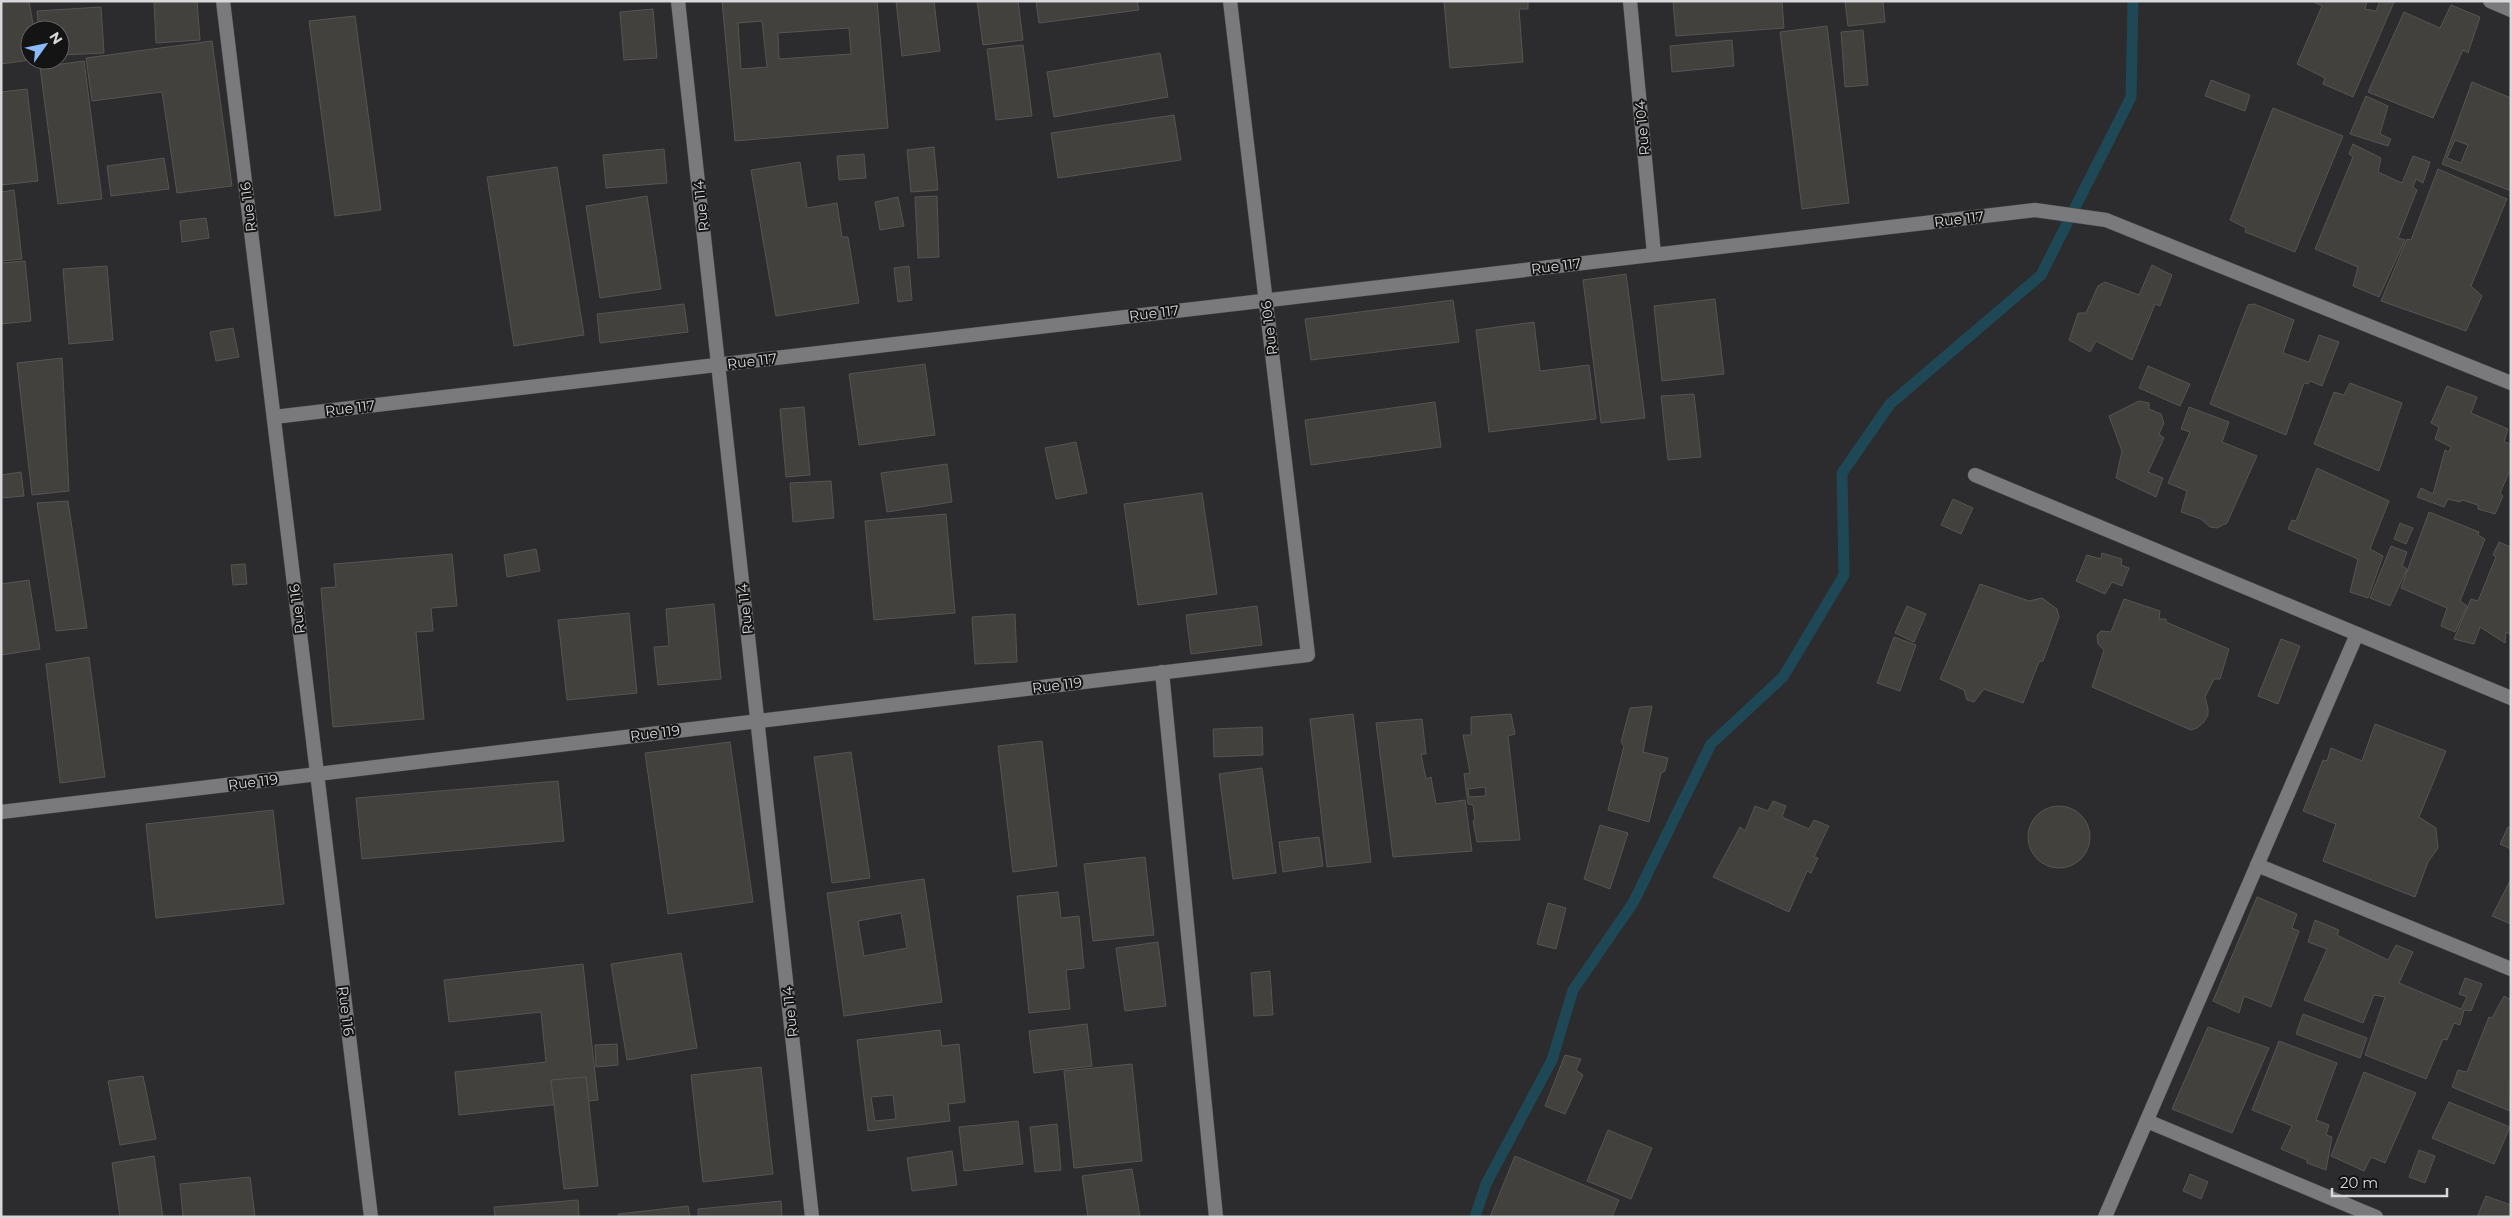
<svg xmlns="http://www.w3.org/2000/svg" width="2512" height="1218" font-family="Montserrat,sans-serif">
	<rect width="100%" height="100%" fill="#2c2b2e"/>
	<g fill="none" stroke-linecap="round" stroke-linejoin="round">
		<!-- stream -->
		<path stroke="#1e4855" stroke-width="11" d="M1475 1217 1486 1184 1552 1060 1573 990 1633 903 1711 744 1783 677 1844 575 1842 473 1890 404 2041 275 2131 97 2133 1"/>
	</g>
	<!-- building -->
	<g fill="#43413e" stroke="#575452" fill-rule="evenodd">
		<path d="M1 1H29L34 30H30V60L1 64Z"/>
		<path d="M154 1H197L200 40 156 43Z"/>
		<path d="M722 1H877L888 128 735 141ZM762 21 767 67 741 69 738 23ZM849 28 851 54 779 59 778 33Z"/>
		<path d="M896 1H934L940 51 902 56Z"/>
		<path d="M977 1H1018L1023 40 983 45Z"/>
		<path d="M1036 1H1137L1139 10 1039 23Z"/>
		<path d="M1444 1H1528V9H1519L1523 62 1450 68Z"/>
		<path d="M1673 1H1782L1784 28 1676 36Z"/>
		<path d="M1845 1H1883L1885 22 1848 26Z"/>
		<path d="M2312 1H2367L2365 9 2376 11 2380 1 2394 2 2353 97 2323 84 2325 78 2297 64 2322 6Z"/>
		<path d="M2451 5 2480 17 2468 53 2463 50 2433 118 2368 92 2404 12 2440 28Z"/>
		<path d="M101 7 104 53 60 55V30H39L37 11Z"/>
		<path d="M653 9 657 58 624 60 620 12Z"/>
		<path d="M355 16 381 210 335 216 309 21Z"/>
		<path d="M1827 26 1849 203 1802 209 1780 32Z"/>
		<path d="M1863 30 1868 85 1845 87 1841 32Z"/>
		<path d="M1732 40 1734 66 1672 72 1670 46Z"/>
		<path d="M212 41 232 186 177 193 162 92 92 101 86 58Z"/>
		<path d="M1023 45 1032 116 996 120 987 49Z"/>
		<path d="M1160 53 1168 97 1054 117 1047 72Z"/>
		<path d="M84 61 102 199 58 204 40 67Z"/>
		<path d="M2211 80 2250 95 2245 111 2205 96Z"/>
		<path d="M2472 82 2511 98V191L2442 164ZM2455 140 2468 145 2461 163 2447 158Z"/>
		<path d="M27 89 38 181 1 185V92Z"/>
		<path d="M2366 96 2388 106 2380 134 2391 139 2388 146 2350 134Z"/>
		<path d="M2273 108 2343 136 2295 252 2245 232 2246 228 2230 220Z"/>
		<path d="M1174 115 1181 160 1058 178 1051 133Z"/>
		<path d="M2353 144 2381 158 2378 172 2402 183 2413 156 2430 162 2423 183 2416 179 2413 187 2417 190 2398 238 2405 240 2379 297 2353 286 2358 267 2315 249 2353 157 2349 154Z"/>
		<path d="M934 147 938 190 911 192 907 150Z"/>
		<path d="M664 149 667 183 606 188 603 155Z"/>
		<path d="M864 154 866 178 839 180 837 156Z"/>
		<path d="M164 158 169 189 111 196 107 166Z"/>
		<path d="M800 162 807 208 837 203 842 237H848L859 303 776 316 751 170Z"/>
		<path d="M557 167 584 335 514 346 487 177Z"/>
		<path d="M2438 169 2507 199 2471 286 2482 296 2466 331 2381 301 2407 239 2411 240Z"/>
		<path d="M14 190 22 259 1 261V192Z"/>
		<path d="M647 196 661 289 600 298 586 206Z"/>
		<path d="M937 196 939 257 918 258 915 197Z"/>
		<path d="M898 197 904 226 880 230 875 202Z"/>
		<path d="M206 218 209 238 182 242 180 221Z"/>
		<path d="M25 261 31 321 1 324V263Z"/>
		<path d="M2152 265 2172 275 2160 306 2155 304 2132 360 2096 341 2090 352 2069 340 2078 313H2086L2098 286 2105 282 2139 295Z"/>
		<path d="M107 266 113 340 69 344 63 269Z"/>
		<path d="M909 266 912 300 898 302 894 268Z"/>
		<path d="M1626 274 1645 418 1601 423 1583 280Z"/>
		<path d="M1715 299 1724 374 1662 381 1654 306Z"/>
		<path d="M1453 300 1459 342 1311 360 1305 319Z"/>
		<path d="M684 304 688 332 600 343 597 314Z"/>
		<path d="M2254 304 2294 320 2283 353 2309 362 2319 335 2339 342 2322 386 2310 381 2308 384 2304 383 2286 435 2210 404 2248 305Z"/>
		<path d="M1534 322 1540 371 1589 365 1596 419 1489 432 1476 330Z"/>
		<path d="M233 328 239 357 216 361 210 332Z"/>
		<path d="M62 358 69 491 32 495 17 363Z"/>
		<path d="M925 364 935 435 859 445 849 374Z"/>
		<path d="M2148 366 2190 384 2180 406 2139 388Z"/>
		<path d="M2350 383 2402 403 2379 471 2314 444 2334 392 2344 395Z"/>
		<path d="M2447 386 2477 397 2471 413 2508 429 2504 442 2511 444V468L2500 493 2503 496 2495 514 2478 509V505L2462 500 2460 502 2448 499 2444 507 2417 497 2421 488 2433 494 2445 450 2449 452 2451 447 2435 439 2439 427 2431 423Z"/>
		<path d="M1694 394 1701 457 1668 460 1661 396Z"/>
		<path d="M2139 401 2149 403V409L2161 414 2164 423 2159 434 2164 438 2148 472 2163 478 2156 497 2116 478 2122 451 2109 416Z"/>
		<path d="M1435 402 1441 447 1311 465 1305 420Z"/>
		<path d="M804 407 810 475 786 477 780 409Z"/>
		<path d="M2189 407 2229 422 2222 442 2257 456 2227 523 2217 528 2210 527 2201 519 2181 512 2187 491 2168 483 2190 432 2181 429Z"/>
		<path d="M1076 442 1087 493 1056 499 1045 448Z"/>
		<path d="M947 464 952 502 887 512 881 473Z"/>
		<path d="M2317 468 2389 501 2370 549 2383 556 2368 598 2350 592 2358 559 2288 529 2292 520 2296 521Z"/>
		<path d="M21 472 24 496 1 498V475Z"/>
		<path d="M831 481 834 518 793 522 790 483Z"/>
		<path d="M1202 493 1217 594 1138 605 1124 504Z"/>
		<path d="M1953 499 1973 508 1961 534 1941 525Z"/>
		<path d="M68 501 87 628 56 631 37 503Z"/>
		<path d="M2429 512 2479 532 2478 535 2485 539 2460 601 2467 606 2455 632 2441 626 2447 608 2401 588Z"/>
		<path d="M946 514 955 613 874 620 865 521Z"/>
		<path d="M2400 523 2413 528 2406 544 2394 539Z"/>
		<path d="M2499 542 2511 547V635L2506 632 2505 643 2480 627 2474 644 2454 639 2471 599 2478 601 2496 557 2493 555Z"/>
		<path d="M2391 546 2407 552 2402 566 2407 569 2390 606 2370 598Z"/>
		<path d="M536 549 540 571 507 577 504 555Z"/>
		<path d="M2102 553 2122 559 2121 565 2129 568 2122 586 2112 582 2105 594 2076 581 2087 555 2101 559Z"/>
		<path d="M452 554 457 606 431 608 433 631 416 632 424 719 333 727 321 588 336 587 334 564Z"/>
		<path d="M245 564 247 584 233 585 231 565Z"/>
		<path d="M29 580 40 649 1 655V584Z"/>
		<path d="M1980 584 2029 601 2042 598 2057 609 2059 617 2043 661 2039 662 2023 703 1984 689 1974 702 1967 700 1964 690 1940 679Z"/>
		<path d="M2124 599 2160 611 2159 619H2166V622L2229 649 2220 679H2214L2205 697 2208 709V715L2204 722 2197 728 2191 730 2092 687 2104 650 2098 644 2097 635 2101 631 2111 632Z"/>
		<path d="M714 604 721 679 658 685 654 647 669 646 666 609Z"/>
		<path d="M1257 606 1262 645 1191 654 1186 615Z"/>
		<path d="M1907 606 1926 614 1914 642 1895 633Z"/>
		<path d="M629 613 637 693 567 700 558 620Z"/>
		<path d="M1015 614 1017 662 975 664 972 617Z"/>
		<path d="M1894 637 1916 645 1900 691 1877 683Z"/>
		<path d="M2281 639 2300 646 2278 704 2258 696Z"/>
		<path d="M89 657 105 777 60 783 46 664Z"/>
		<path d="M1652 706 1643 752 1668 758 1665 771 1661 773 1649 822 1608 810 1624 746 1621 742 1630 708Z"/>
		<path d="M1353 714 1371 862 1327 867 1310 719Z"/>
		<path d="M1511 714 1515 734 1508 736 1520 840 1477 842 1473 821 1475 820 1473 805 1468 804 1464 774 1470 773 1463 735H1471V717ZM1485 787 1486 796 1469 797 1468 789Z"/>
		<path d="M1422 719 1426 754H1421L1426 779 1431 777 1436 804 1465 800 1472 851 1393 857 1376 723Z"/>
		<path d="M2375 724 2446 751 2419 817 2436 828 2438 848 2428 862 2415 897 2323 861 2336 824 2303 811 2323 760 2327 761 2331 748 2362 761Z"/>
		<path d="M1262 727 1263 755 1214 757 1213 729Z"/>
		<path d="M1042 741 1057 866 1013 872 998 746Z"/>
		<path d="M730 742 753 902 668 914 645 753Z"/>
		<path d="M851 752 870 878 832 883 814 757Z"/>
		<path d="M1262 768 1276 873 1233 879 1219 774Z"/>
		<path d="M558 781 564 841 362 859 356 798Z"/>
		<path d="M1773 801 1786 806 1782 817 1809 829 1814 820 1829 826 1814 857 1818 858 1811 873 1807 871 1789 912 1713 877 1740 827 1745 831 1755 806 1768 811Z"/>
		<circle cx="2059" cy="837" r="31"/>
		<path d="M273 810 284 904 156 918 146 824Z"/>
		<path d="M1600 825 1628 833 1610 889 1584 879Z"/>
		<path d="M2508 827 2511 828V849L2500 844Z"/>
		<path d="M1319 837 1323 866 1283 872 1279 842Z"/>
		<path d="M1145 857 1154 935 1093 941 1084 864Z"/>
		<path d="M924 879 942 1002 844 1016 827 893ZM901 913 907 948 864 956 858 921Z"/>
		<path d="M2511 879V924L2492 916Z"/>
		<path d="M1058 892 1061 918 1079 916 1084 968 1066 970 1070 1009 1029 1013 1017 896Z"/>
		<path d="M2257 897 2297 914 2292 928 2299 931 2271 1007 2244 996 2239 1013 2213 1001Z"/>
		<path d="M1548 903 1566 908 1556 949 1537 944Z"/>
		<path d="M2315 920 2339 930 2337 935 2388 960 2396 945 2413 952 2399 983 2461 1009 2467 997 2459 994 2465 978 2482 984 2471 1011 2464 1010 2460 1025 2454 1023 2447 1040 2443 1039 2426 1079 2365 1055 2385 997 2374 995 2363 1023 2304 1000 2327 949 2308 942Z"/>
		<path d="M1158 942 1166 1006 1125 1011 1116 948Z"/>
		<path d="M681 953 697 1048 627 1060 611 964Z"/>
		<path d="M583 964 598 1100 459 1115 455 1072 546 1062 541 1012 449 1022 444 980Z"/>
		<path d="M1270 971 1273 1015 1254 1016 1251 973Z"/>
		<path d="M2504 996 2511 1000 2510 1111 2452 1087 2458 1070 2467 1072 2489 1017 2492 1018Z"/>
		<path d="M2303 1014 2367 1038 2360 1058 2296 1034Z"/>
		<path d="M1087 1024 1092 1066 1034 1073 1029 1031Z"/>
		<path d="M2208 1027 2269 1048 2232 1133 2172 1109Z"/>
		<path d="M940 1030 942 1046 959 1044 965 1102 948 1104 950 1121 868 1131 857 1040ZM893 1095 896 1119 875 1121 871 1097Z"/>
		<path d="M2279 1041 2337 1063 2316 1120 2329 1125 2326 1135 2332 1137 2326 1170 2307 1163V1160L2281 1149 2292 1126 2252 1110Z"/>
		<path d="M617 1044 618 1065 596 1067 595 1045Z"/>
		<path d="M1565 1055 1581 1059 1576 1070 1583 1075 1565 1114 1545 1106Z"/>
		<path d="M1132 1064 1142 1161 1074 1168 1064 1071Z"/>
		<path d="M761 1067 773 1174 703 1182 691 1075Z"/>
		<path d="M2364 1072 2416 1093 2385 1163 2371 1157 2364 1171 2331 1156Z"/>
		<path d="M143 1076 156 1139 120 1145 108 1081Z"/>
		<path d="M586 1077 598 1186 564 1189 551 1080Z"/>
		<path d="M2449 1102 2510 1127 2494 1164 2432 1138Z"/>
		<path d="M1018 1121 1023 1164 964 1171 959 1127Z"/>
		<path d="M1057 1124 1061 1170 1035 1172 1030 1127Z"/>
		<path d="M1608 1130 1652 1148 1631 1199 1587 1181Z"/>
		<path d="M2419 1150 2435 1156 2425 1183 2409 1177Z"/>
		<path d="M952 1151 957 1185 912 1191 907 1158Z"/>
		<path d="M154 1156 163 1217H120L112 1163Z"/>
		<path d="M1515 1156 1619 1200 1612 1217H1490Z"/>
		<path d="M1132 1169 1140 1217H1088L1082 1176Z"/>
		<path d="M2190 1174 2208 1182 2201 1199 2183 1191Z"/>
		<path d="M250 1177 255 1217H183L180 1184Z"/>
		<path d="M2486 1196 2511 1205V1217H2477Z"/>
		<path d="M578 1200 579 1217H495L494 1207Z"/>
		<path d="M781 1201 782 1217H698V1209Z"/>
		<path d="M688 1206 690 1217H619L618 1214Z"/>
	</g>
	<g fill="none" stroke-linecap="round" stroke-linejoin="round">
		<!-- minor casing -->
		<g stroke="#474749" stroke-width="15">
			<g id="minor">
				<path d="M223 1 371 1217"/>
				<path d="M678 1 812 1217"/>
				<path d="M1630 1 1654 254"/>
				<path d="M2490 1 2511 10"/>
				<path d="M274 417 2035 210 2106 220 2511 383"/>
				<path d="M1975 475 2511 698"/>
				<path d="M1162 672 1216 1217"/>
				<path d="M1 812 1308 655 1230 1"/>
				<path d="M2257 865 2511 969"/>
				<path d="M2147 1121 2376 1217"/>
				<path d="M2105 1217 2357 634"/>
			</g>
		</g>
		<!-- minor -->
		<use href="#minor" stroke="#7a797c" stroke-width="14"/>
	</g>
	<g text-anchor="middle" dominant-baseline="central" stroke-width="4" stroke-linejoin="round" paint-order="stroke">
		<!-- street labels -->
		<g font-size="14" fill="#d8d7d9" stroke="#141415">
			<text transform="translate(1642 128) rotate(-95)">Rue 104</text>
			<text transform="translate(701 206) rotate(-96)">Rue 114</text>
			<text transform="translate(248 207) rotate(-97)">Rue 116</text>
			<text transform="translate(1959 219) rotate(-7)">Rue 117</text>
			<text transform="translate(1556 266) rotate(-7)">Rue 117</text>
			<text transform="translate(1154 313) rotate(-7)">Rue 117</text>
			<text transform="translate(1269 328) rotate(-97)">Rue 106</text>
			<text transform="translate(752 361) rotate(-7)">Rue 117</text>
			<text transform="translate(350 408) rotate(-7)">Rue 117</text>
			<text transform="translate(297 609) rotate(-97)">Rue 116</text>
			<text transform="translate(745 609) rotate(-96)">Rue 114</text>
			<text transform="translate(1057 685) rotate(-7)">Rue 119</text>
			<text transform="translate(655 733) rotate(-7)">Rue 119</text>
			<text transform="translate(253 782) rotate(-7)">Rue 119</text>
			<text transform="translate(346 1011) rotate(83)">Rue 116</text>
			<text transform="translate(790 1012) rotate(-96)">Rue 114</text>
		</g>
	</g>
	<!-- border -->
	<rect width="2512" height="1218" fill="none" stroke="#d8d7d9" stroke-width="5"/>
	<!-- north arrow -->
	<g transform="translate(45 45) rotate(57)"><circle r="24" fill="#141415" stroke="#626263"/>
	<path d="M0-4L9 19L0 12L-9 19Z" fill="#8bbafc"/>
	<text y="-8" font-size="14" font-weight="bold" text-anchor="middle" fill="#d8d7d9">N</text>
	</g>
	<!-- scale -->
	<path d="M2332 1188v8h115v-8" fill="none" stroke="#d8d7d9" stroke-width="2.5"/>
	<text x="2340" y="1188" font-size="15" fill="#d8d7d9" stroke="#141415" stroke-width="4" paint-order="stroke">20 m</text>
</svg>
